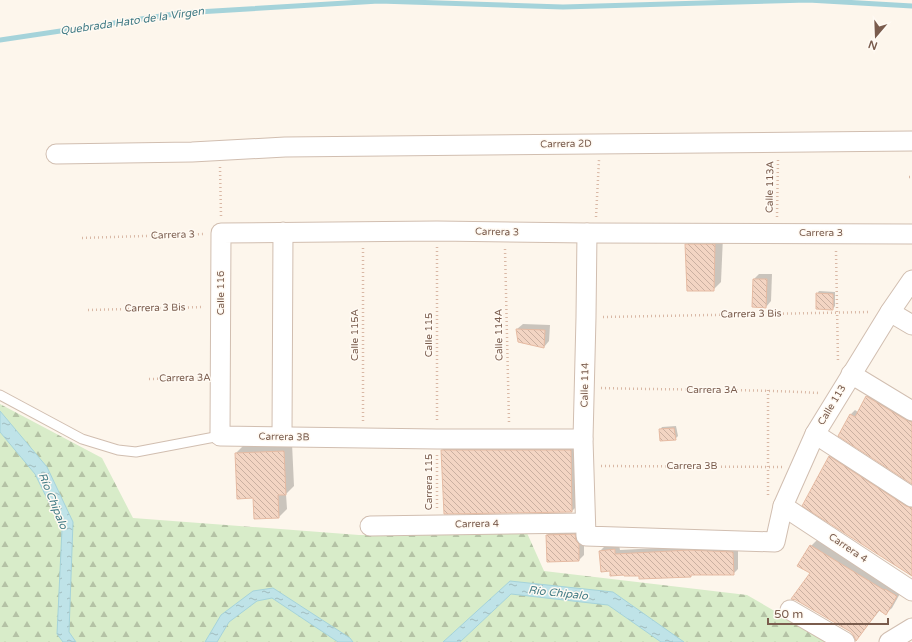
<svg xmlns="http://www.w3.org/2000/svg" width="912" height="642" font-family="'Varela Round',sans-serif">
	<defs>
		<pattern id="forest-firs" width="22" height="20" patternUnits="userSpaceOnUse"><rect width="22" height="20" fill="#d8ecc9"/><path d="M5 1l3.5 6h-7zM16 11l3.5 6h-7z" fill="#b4c2a5"/></pattern>
		<pattern id="water-ripples" width="26" height="14" patternUnits="userSpaceOnUse"><rect width="26" height="14" fill="#bfe3e8"/><path d="M2 4q2-2 4 0t4 0M15 11q2-2 4 0t4 0" fill="none" stroke="#a0bbbe"/></pattern>
		<pattern id="building-back-hatch" width="6" height="6" patternUnits="userSpaceOnUse"><rect width="6" height="6" fill="#f3d5c3"/><path d="M-1 5l2 2M0 0l6 6M5-1l2 2" fill="none" stroke="#cab0a1"/></pattern>
	</defs>
	<rect width="100%" height="100%" fill="#fdf6ec"/>
	<!-- forest -->
	<path fill="url(#forest-firs)" d="M0 404 102 458 133 518 359 535 527 533 544 571 747 595 828 642H0Z"/>
	<!-- water -->
	<g fill="url(#water-ripples)" stroke="#a5d3da">
		<path d="M0 411 47 467 73 522 69 632 76 642H63L57 634 62 529 35 474 0 432Z"/>
		<path d="M510 581 613 592 684 642H661L608 605 511 594 460 642H443Z"/>
		<path d="M273 588 350 638 353 642H338L272 598 257 601 229 622 217 642H205L221 615 253 591Z"/>
	</g>
	<!-- shadow -->
	<g fill="#0003">
		<path d="M694 237H723L721 282 713 290 686 245Z"/>
		<path d="M759 274H772L771 301 766 307 753 306 754 279Z"/>
		<path d="M819 291 835 292V306L833 309 817 294Z"/>
		<path d="M523 324 550 325 549 341 544 347 517 329Z"/>
		<path d="M871 392 912 417V483L850 415 855 410 858 412 867 396Z"/>
		<path d="M676 426 678 436 675 439 660 430 662 427Z"/>
		<path d="M452 440H581L582 501 572 511 442 450Z"/>
		<path d="M292 443 294 486 286 494 287 509 279 517 254 497 236 453 244 445Z"/>
		<path d="M833 452 912 503V574L829 457Z"/>
		<path d="M580 529 584 538V555L579 560 548 561 547 535 552 530Z"/>
		<path d="M817 540 891 585 902 590 892 608 886 613 880 610 856 640 855 636 811 573V546Z"/>
		<path d="M619 545 620 550 694 546 738 547V569L733 574 640 575 611 570 600 551 604 547Z"/>
	</g>
	<g fill="none" stroke-linecap="round" stroke-linejoin="round">
		<!-- stream -->
		<path stroke="#a5d3da" stroke-width="5" d="M0 40 181 13 379 1 563 7 808 0 912 6"/>
	</g>
	<!-- building -->
	<g fill="url(#building-back-hatch)" stroke="#e6bba3">
		<path d="M685 244H715L714 291H687Z"/>
		<path d="M753 279H767L766 308 752 307Z"/>
		<path d="M816 293 833 294V310L816 309Z"/>
		<path d="M516 329 545 330 544 348 518 342Z"/>
		<path d="M866 396 906 420 912 422V484L838 436 850 414 855 417Z"/>
		<path d="M674 428 676 440 660 441 659 429Z"/>
		<path d="M441 450H571L572 512 444 514Z"/>
		<path d="M284 451 286 495H278L279 518 254 519 253 498 237 499 235 453Z"/>
		<path d="M829 456 906 506 912 508V576L802 506Z"/>
		<path d="M575 534 576 541 579 544V561L547 562 546 535Z"/>
		<path d="M810 545 884 590 885 589 897 596 886 615 879 610 856 641 854 636 851 632 796 600 791 599 810 573 797 566Z"/>
		<path d="M615 549V554L689 550 733 552 734 575H691V577L639 579V576H624V575L610 576V571L601 572 599 551Z"/>
	</g>
	<g fill="none" stroke-linecap="round" stroke-linejoin="round">
		<!-- lane casing -->
		<g stroke="#d1beb0" stroke-width="11">
			<path id="lane" d="M0 395 82 439 118 450 136 452 220 436"/>
		</g>
		<!-- street casing -->
		<g stroke="#d1beb0" stroke-width="21">
			<g id="street">
				<path d="M56 154 192 152 285 147 912 141"/>
				<path d="M587 233 586 317 583 439 586 536 775 542 783 506 815 434 890 312 912 280"/>
				<path d="M890 312 912 325"/>
				<path d="M851 374 912 411"/>
				<path d="M815 434 912 497"/>
				<path d="M282 436 283 232"/>
				<path d="M583 439H437L220 436 221 233 437 231 587 233 912 234"/>
				<path d="M783 506 912 591"/>
				<path d="M370 526 585 523"/>
				<path d="M790 610 845 642"/>
				<path d="M889 642 912 628"/>
			</g>
		</g>
		<!-- path -->
		<g stroke="#d9b8a5" stroke-width="2.5" stroke-dasharray="1 3" stroke-linecap="butt">
			<path d="M220 167 221 216"/>
			<path d="M909 177H912"/>
			<path d="M596 217 599 160"/>
			<path d="M777 217 778 160"/>
			<path d="M82 238 205 234"/>
			<path d="M437 247V422"/>
			<path d="M363 248V421"/>
			<path d="M505 249 509 422"/>
			<path d="M836 251 838 362"/>
			<path d="M88 310 204 307"/>
			<path d="M603 317 870 312"/>
			<path d="M149 379 204 378"/>
			<path d="M601 388C674 390 747 389 820 393"/>
			<path d="M437 455V508"/>
			<path d="M601 466 782 467"/>
			<path d="M768 495V390"/>
		</g>
		<!-- lane -->
		<use href="#lane" stroke="#fff" stroke-width="9"/>
		<!-- street -->
		<use href="#street" stroke="#fff" stroke-width="19"/>
	</g>
	<g text-anchor="middle" dominant-baseline="central" stroke-width="3" stroke-linejoin="round" paint-order="stroke">
		<!-- street labels -->
		<g font-size="10" fill="#7a5c4d" stroke="#fffaf3">
			<text transform="translate(566 144) rotate(-1)">Carrera 2D</text>
			<text transform="translate(770 187) rotate(-89)">Calle 113A</text>
			<text transform="translate(497 232) rotate(1)">Carrera 3</text>
			<text x="821" y="233">Carrera 3</text>
			<text transform="translate(173 235) rotate(-2)">Carrera 3</text>
			<text transform="translate(221 293) rotate(-90)">Calle 116</text>
			<text transform="translate(155 308) rotate(-1)">Carrera 3 Bis</text>
			<text transform="translate(751 314) rotate(-1)">Carrera 3 Bis</text>
			<text transform="translate(355 335) rotate(-90)">Calle 115A</text>
			<text transform="translate(429 335) rotate(-90)">Calle 115</text>
			<text transform="translate(499 335) rotate(-91)">Calle 114A</text>
			<text transform="translate(185 378) rotate(-1)">Carrera 3A</text>
			<text transform="translate(585 385) rotate(-89)">Calle 114</text>
			<text x="712" y="390">Carrera 3A</text>
			<text transform="translate(832 405) rotate(-59)">Calle 113</text>
			<text transform="translate(284 437) rotate(1)">Carrera 3B</text>
			<text x="692" y="466">Carrera 3B</text>
			<text transform="translate(429 482) rotate(-90)">Carrera 115</text>
			<text transform="translate(477 524) rotate(-1)">Carrera 4</text>
			<text transform="translate(848 548) rotate(34)">Carrera 4</text>
		</g>
		<!-- water labels -->
		<g font-size="11" font-style="italic" fill="#437c86" stroke="#fffaf3">
			<text transform="translate(132 21) rotate(-8)">Quebrada Hato de la Virgen</text>
			<text transform="translate(53 501) rotate(68)">Río Chipalo</text>
			<text transform="translate(558 593) rotate(6)">Río Chipalo</text>
		</g>
	</g>
	<!-- north arrow -->
	<g transform="translate(876 36) rotate(199)" stroke="#fffaf3" stroke-width="3" paint-order="stroke">
	<path d="M0-3L7 15L0 10L-7 15Z" fill="#7a5c4d"/>
	<text y="-6" font-size="11" font-weight="bold" text-anchor="middle" fill="#7a5c4d">N</text>
	</g>
	<!-- scale -->
	<path d="M768 618v6h120v-6" fill="none" stroke="#7a5c4d" stroke-width="2"/>
	<text x="774" y="618" font-size="12" fill="#7a5c4d" stroke="#fffaf3" stroke-width="3" paint-order="stroke">50 m</text>
</svg>
